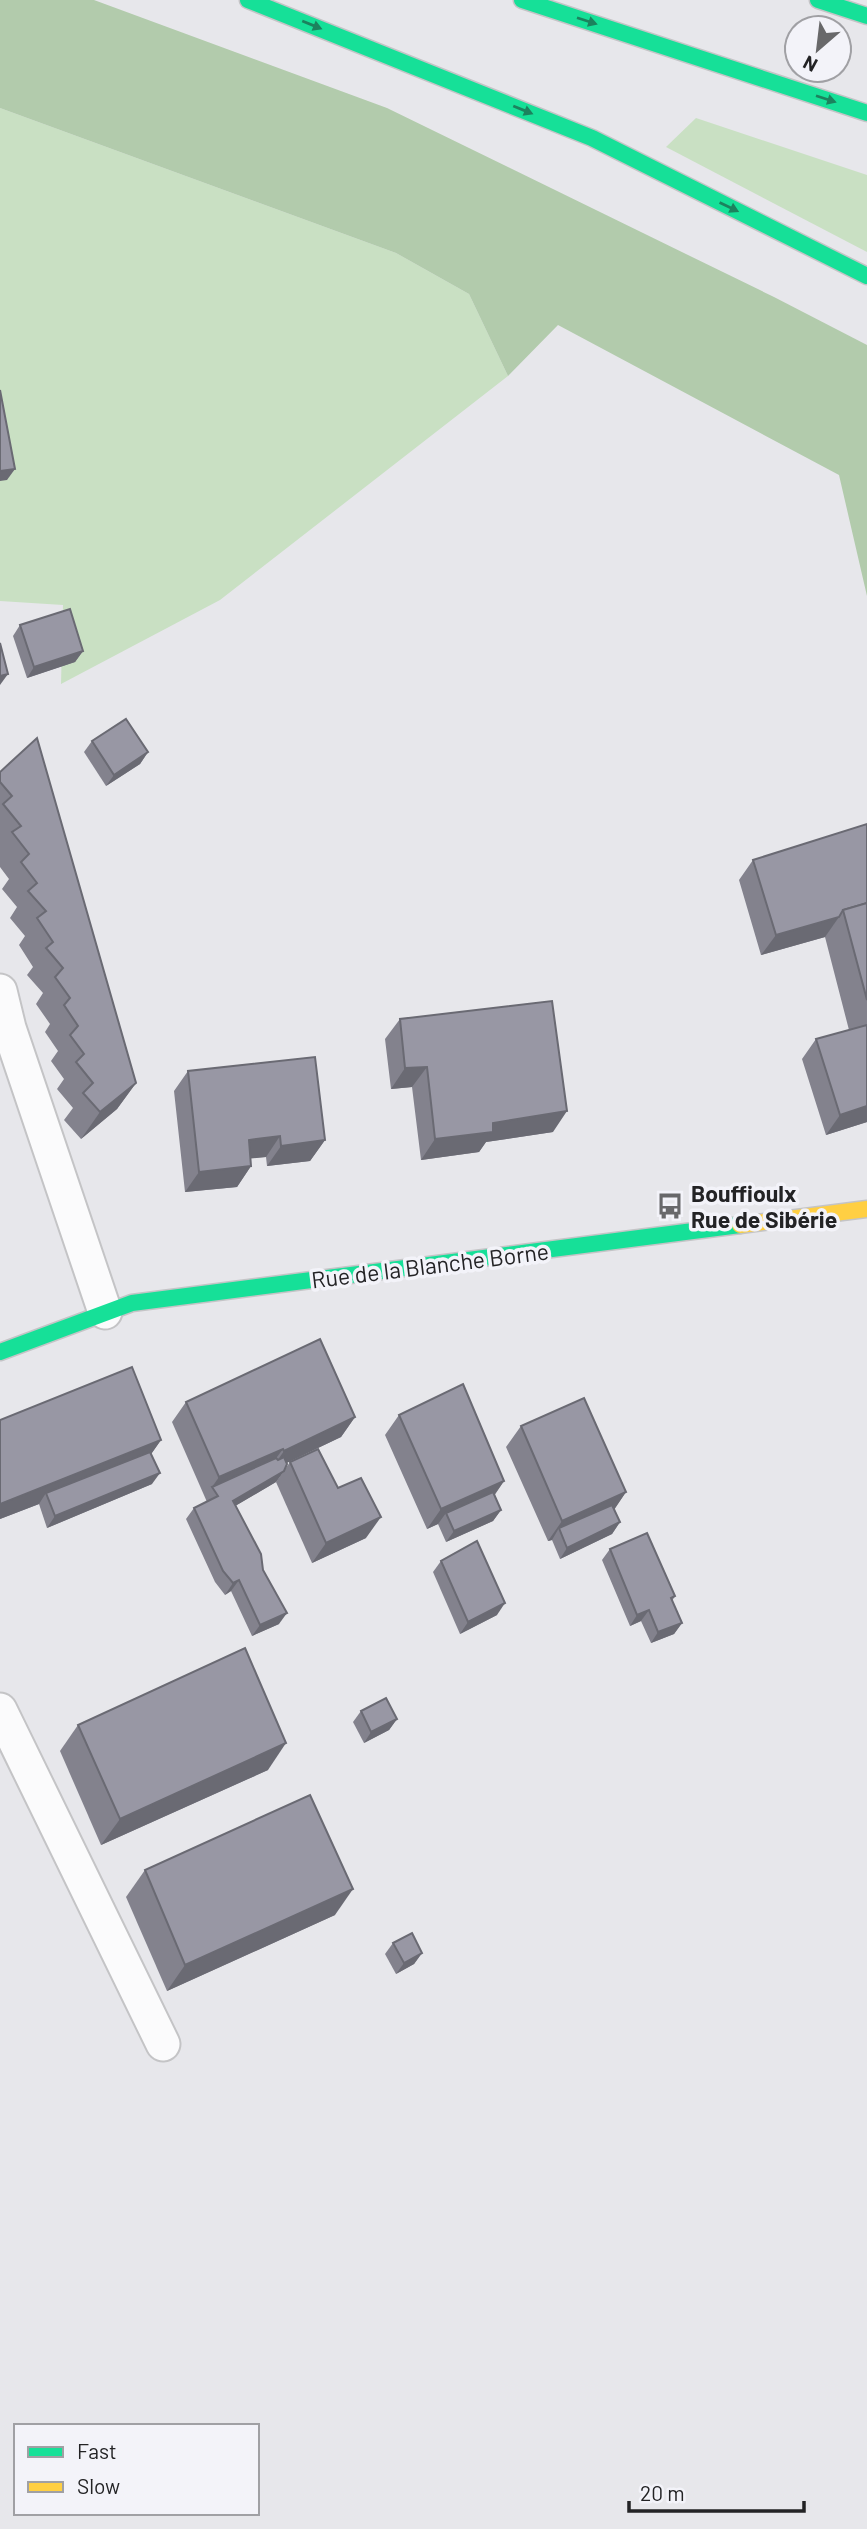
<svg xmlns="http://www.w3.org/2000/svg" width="867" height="2529" font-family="Barlow,sans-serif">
	<rect width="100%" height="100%" fill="#e7e7eb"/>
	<!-- green -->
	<g fill="#c9e0c3">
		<path d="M0 108 396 253 469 294 508 376 220 600 61 684 63 605 0 601Z"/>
		<path d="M696 118 867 175V252L666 147Z"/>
	</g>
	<!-- forest -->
	<path fill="#b2cbac" d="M0 0H94L387 108 774 297 867 345V596L839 475 558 325 508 376 469 294 396 253 0 108Z"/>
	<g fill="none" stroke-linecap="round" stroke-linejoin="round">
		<!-- lane casing -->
		<g stroke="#c4c4c6" stroke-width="37">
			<g id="lane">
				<path d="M0 991 9 1028 105 1312"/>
				<path d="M0 1710 163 2044"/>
			</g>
		</g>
		<!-- fast casing -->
		<g stroke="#c4c4c6" stroke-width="19">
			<g id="fast">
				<path d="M248 0 592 138 867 276"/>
				<path d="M522 0 867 113"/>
				<path d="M818 0 867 16"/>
				<path d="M0 1352 132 1303 740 1225"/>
			</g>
		</g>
		<!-- slow casing -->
		<g stroke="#c4c4c6" stroke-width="19">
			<path id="slow" d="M740 1225 867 1209"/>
		</g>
		<!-- lane -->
		<use href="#lane" stroke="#fbfbfc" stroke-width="33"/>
		<!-- fast -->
		<use href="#fast" stroke="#16e098" stroke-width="16"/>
		<!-- slow -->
		<use href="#slow" stroke="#ffcf43" stroke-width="16"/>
	</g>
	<!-- wall -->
	<g fill="#83828d">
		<path d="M20 625 83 651 75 662 27 678 13 636Z"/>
		<path d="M37 738 136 1083 117 1109 81 1139 64 1120 73 1108 57 1089 64 1079 51 1061 58 1051 45 1032 50 1024 36 1004 43 993 27 975 33 967 19 945 25 936 10 918 17 907 2 889 9 879 0 867V772Z"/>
		<path d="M92 741 148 752 140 764 106 786 84 752Z"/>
		<path d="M867 824V1122L826 1135 802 1059 816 1039 849 1030 825 937 761 955 739 880 753 860Z"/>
		<path d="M400 1019 553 1132 486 1142 479 1152 421 1160 412 1087 391 1089 385 1039Z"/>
		<path d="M188 1071 325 1140 310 1161 267 1166 266 1157 251 1158V1166L237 1187 185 1192 174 1091Z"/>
		<path d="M186 1402 355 1417 341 1437 286 1463 284 1471 276 1482 235 1506 263 1570 279 1624 252 1636 231 1591 225 1595 215 1582 186 1519 194 1508 207 1502 172 1422Z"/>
		<path d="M399 1415 504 1481 494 1496 501 1510 493 1521 446 1542 438 1524 427 1529 385 1435Z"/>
		<path d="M0 1420 161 1440 151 1454 152 1484 47 1528 39 1504 0 1519Z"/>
		<path d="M521 1426 626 1492 614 1509 620 1522 612 1534 560 1559 552 1540 548 1541 506 1447Z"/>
		<path d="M290 1462 338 1488 366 1538 312 1563 276 1482Z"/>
		<path d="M610 1549 675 1596 672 1601 682 1623 674 1634 651 1643 641 1621 630 1626 602 1560Z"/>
		<path d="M441 1561 497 1615 460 1634 433 1572Z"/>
		<path d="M361 1711 397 1719 389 1730 364 1743 353 1722Z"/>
		<path d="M78 1725 268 1770 101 1845 60 1751Z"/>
		<path d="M145 1870 335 1915 167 1991 126 1897Z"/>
		<path d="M393 1943 422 1953 414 1964 396 1974 385 1954Z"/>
	</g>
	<!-- shaded-wall -->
	<g fill="#6a6a73">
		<path d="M15 469 7 480 0 481V471Z"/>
		<path d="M83 651 75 662 27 678 34 667Z"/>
		<path d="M8 674 0 685V676Z"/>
		<path d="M148 752 140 764 106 786 114 775Z"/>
		<path d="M839 917 825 937 761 955 776 935Z"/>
		<path d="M427 1067 412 1087 391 1089 405 1068Z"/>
		<path d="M136 1083 117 1109 81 1139 100 1112Z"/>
		<path d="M867 1106V1122L826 1135 840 1115Z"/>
		<path d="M567 1111 553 1132 486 1142 479 1152 421 1160 435 1139 493 1123Z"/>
		<path d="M280 1136 266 1157 235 1160 249 1140Z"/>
		<path d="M325 1140 310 1161 267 1166 281 1146Z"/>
		<path d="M251 1166 237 1187 185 1192 199 1172Z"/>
		<path d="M355 1417 341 1437 270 1471 284 1451Z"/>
		<path d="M161 1440 147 1460 46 1493 39 1504 0 1519V1504Z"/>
		<path d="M283 1449 268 1469 212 1487 219 1477Z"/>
		<path d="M284 1471 276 1482 225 1512 233 1501Z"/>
		<path d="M160 1473 152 1484 47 1528 55 1516Z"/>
		<path d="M504 1481 490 1501 446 1513 438 1524 427 1529 441 1509Z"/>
		<path d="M626 1492 612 1513 559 1528 552 1540 548 1541 562 1521Z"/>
		<path d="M501 1510 493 1521 446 1542 454 1531Z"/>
		<path d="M381 1517 366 1538 312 1563 326 1543Z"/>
		<path d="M620 1522 612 1534 560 1559 567 1548Z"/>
		<path d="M239 1580 231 1591 225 1595 233 1583Z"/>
		<path d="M505 1603 497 1615 460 1634 468 1622Z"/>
		<path d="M649 1610 641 1621 630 1626 637 1615Z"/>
		<path d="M287 1613 279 1624 252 1636 260 1625Z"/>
		<path d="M682 1623 674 1634 651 1643 658 1632Z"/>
		<path d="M397 1719 389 1730 364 1743 371 1732Z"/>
		<path d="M286 1743 268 1770 101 1845 120 1819Z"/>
		<path d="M353 1889 335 1915 167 1991 185 1965Z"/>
		<path d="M422 1953 414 1964 396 1974 404 1963Z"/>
	</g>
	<!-- building -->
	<g fill="#9897a4" stroke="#6a6a73" stroke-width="2">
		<path d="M0 390 15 469 0 471Z"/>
		<path d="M70 609 83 651 34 667 20 625Z"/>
		<path d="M0 643 8 674 0 676Z"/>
		<path d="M126 719 148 752 114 775 92 741Z"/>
		<path d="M37 738 136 1083 100 1112 83 1093 93 1083 76 1062 84 1054 70 1035 78 1026 64 1005 70 998 55 977 63 968 46 948 53 942 37 918 46 911 28 891 37 883 21 862 29 854 12 832 21 826 3 804 12 796 0 782V772Z"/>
		<path d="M867 824V903L843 910 839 917 776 935 753 860Z"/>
		<path d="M867 903V1000L843 910Z"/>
		<path d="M552 1001 567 1111 493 1123V1132L435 1139 427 1067 405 1068 400 1019Z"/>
		<path d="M867 1025V1106L840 1115 816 1039Z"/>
		<path d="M315 1057 325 1140 281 1146 280 1136 249 1140 251 1166 199 1172 188 1071Z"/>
		<path d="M320 1339 355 1417 284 1451 283 1449 219 1477 186 1402Z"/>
		<path d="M132 1367 161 1440 0 1504V1420Z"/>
		<path d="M463 1384 504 1481 441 1509 399 1415Z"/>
		<path d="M584 1398 626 1492 562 1521 521 1426Z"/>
		<path d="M318 1449 338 1488 361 1478 381 1517 326 1543 290 1462Z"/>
		<path d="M150 1452 160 1473 55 1516 46 1493Z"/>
		<path d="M284 1457 287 1464 284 1471 233 1501 261 1554 263 1570 287 1613 260 1625 239 1580 233 1583 223 1571 194 1508 218 1496 212 1487 276 1458 278 1460Z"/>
		<path d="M493 1492 501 1510 454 1531 446 1513Z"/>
		<path d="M612 1505 620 1522 567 1548 559 1528Z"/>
		<path d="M647 1533 675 1596 671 1598 682 1623 658 1632 649 1610 637 1615 610 1549Z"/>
		<path d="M477 1541 505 1603 468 1622 441 1561Z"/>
		<path d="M245 1648 286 1743 120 1819 78 1725Z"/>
		<path d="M386 1698 397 1719 371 1732 361 1711Z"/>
		<path d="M310 1795 353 1889 185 1965 145 1870Z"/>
		<path d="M412 1933 422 1953 404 1963 393 1943Z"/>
	</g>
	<!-- one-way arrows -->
	<defs><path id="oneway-solid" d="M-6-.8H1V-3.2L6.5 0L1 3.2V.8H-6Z" transform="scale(1.75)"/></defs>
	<g fill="#1c825e">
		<use href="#oneway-solid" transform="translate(587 21) rotate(18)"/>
		<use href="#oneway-solid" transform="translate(312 25) rotate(22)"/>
		<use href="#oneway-solid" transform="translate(826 99) rotate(18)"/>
		<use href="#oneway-solid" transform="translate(523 110) rotate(22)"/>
		<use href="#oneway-solid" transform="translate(729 207) rotate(26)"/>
	</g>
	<!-- icons -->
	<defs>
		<g id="bus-bare" transform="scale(2.1)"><path d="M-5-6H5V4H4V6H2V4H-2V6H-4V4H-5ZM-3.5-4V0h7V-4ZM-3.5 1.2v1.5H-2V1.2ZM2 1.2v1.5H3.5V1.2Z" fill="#68686a" stroke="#f3f3f9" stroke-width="2.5" paint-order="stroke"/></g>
	</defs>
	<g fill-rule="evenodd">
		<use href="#bus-bare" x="670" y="1206"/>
	</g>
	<g text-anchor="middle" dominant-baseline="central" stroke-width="7" stroke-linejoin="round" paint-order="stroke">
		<!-- poi labels -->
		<g font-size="23" font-weight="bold" fill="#232325" stroke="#f3f3f9" text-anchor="start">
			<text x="691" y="1193">Bouffioulx<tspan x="691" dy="26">Rue de Sibérie</tspan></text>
		</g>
		<!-- street labels -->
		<g font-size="23" fill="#232325" stroke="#f3f3f9">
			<text transform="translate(430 1265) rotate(-7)">Rue de la Blanche Borne</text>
		</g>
	</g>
	<!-- legend -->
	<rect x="14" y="2424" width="245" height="91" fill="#f3f3f9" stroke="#a0a0a4" stroke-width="2"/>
	<rect x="28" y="2447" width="35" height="10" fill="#16e098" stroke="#a0a0a4" stroke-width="2"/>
	<text x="77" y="2459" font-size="21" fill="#232325">Fast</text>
	<rect x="28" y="2482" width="35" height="10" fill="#ffcf43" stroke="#a0a0a4" stroke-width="2"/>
	<text x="77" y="2494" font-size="21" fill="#232325">Slow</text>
	<!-- north arrow -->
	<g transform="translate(818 49) rotate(208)"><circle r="33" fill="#f3f3f9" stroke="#a0a0a4" stroke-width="2"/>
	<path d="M0-5L12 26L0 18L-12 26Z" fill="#68686a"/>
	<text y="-10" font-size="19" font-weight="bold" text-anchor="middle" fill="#232325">N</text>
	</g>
	<!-- scale -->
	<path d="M629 2501v10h175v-10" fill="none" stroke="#232325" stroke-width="3.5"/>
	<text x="640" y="2501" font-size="21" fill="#232325" stroke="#f3f3f9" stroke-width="5" paint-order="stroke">20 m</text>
</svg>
